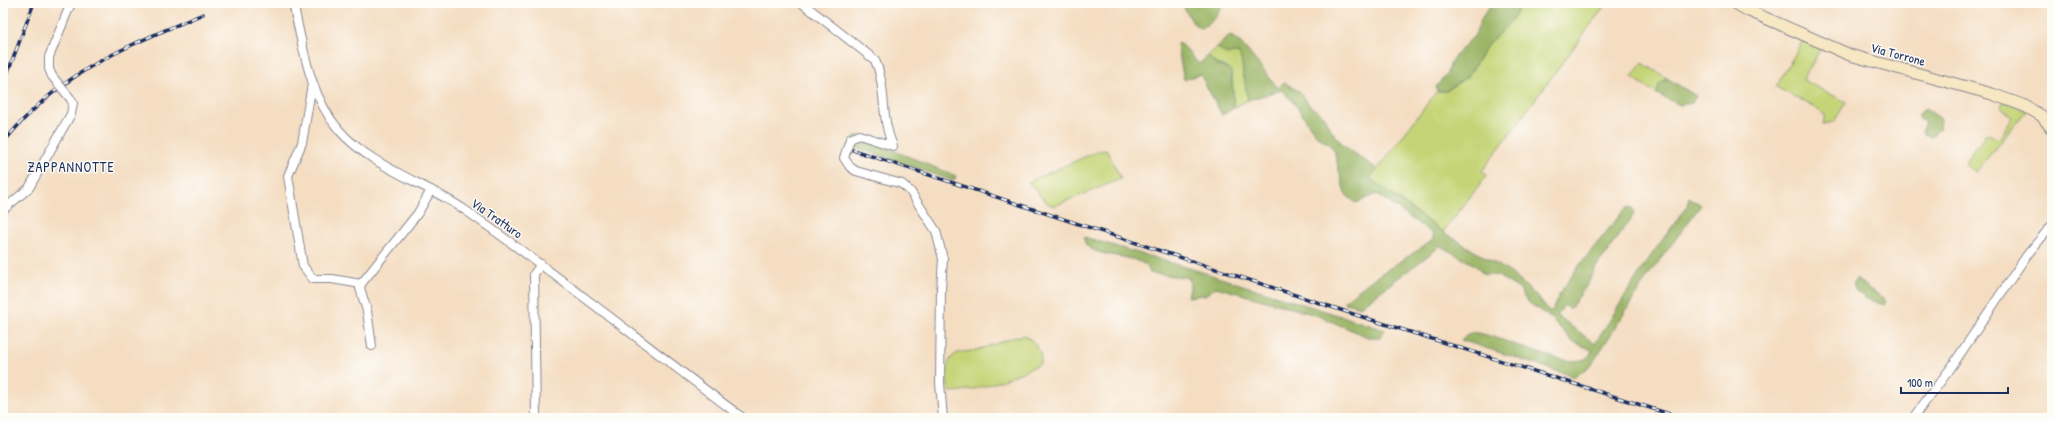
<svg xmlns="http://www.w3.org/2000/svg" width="2055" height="421" font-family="'Patrick Hand',sans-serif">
	<rect width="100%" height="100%" fill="#fdfcf7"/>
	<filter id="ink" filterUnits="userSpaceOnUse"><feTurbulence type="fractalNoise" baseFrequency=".025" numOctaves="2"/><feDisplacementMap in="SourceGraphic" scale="8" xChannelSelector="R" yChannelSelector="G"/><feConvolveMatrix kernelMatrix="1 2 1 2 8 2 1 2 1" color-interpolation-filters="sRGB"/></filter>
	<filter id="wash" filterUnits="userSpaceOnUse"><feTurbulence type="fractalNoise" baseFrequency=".012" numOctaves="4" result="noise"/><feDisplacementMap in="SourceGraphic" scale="16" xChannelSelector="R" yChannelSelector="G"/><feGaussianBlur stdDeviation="0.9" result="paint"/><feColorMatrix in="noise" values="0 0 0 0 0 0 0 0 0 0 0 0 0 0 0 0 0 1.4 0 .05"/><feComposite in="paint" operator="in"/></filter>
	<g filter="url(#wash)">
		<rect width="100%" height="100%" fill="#f4ddc1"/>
		<!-- green -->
		<g fill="#c5d476" stroke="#70826a">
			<path d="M1523 3H1607L1482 171 1487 175 1443 232 1370 179 1437 91H1446L1468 76 1486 47Z"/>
			<path d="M1803 40 1821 48 1803 80 1846 102 1834 122 1823 124 1825 115 1814 107 1776 87Z"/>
			<path d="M1217 47 1223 52 1238 53 1241 58 1248 100 1234 108 1232 75 1226 67 1216 64 1208 56Z"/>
			<path d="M1642 63 1667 78 1662 82 1657 94 1632 77Z"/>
			<path d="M2004 101 2026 111 1976 172 1965 165 1976 145 1978 146 1986 133 1999 139 2013 116 2000 108Z"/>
			<path d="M1107 150 1121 179 1054 206 1047 203 1028 182 1098 151Z"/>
			<path d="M1023 335C1034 340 1044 352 1040 364 1010 377 983 391 950 392 946 383 944 366 952 357 957 351 965 352 972 351 989 347 1006 339 1023 335Z"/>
		</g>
		<!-- forest -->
		<g fill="#9cb667" stroke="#5c7262">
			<path d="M1181 3H1222C1219 16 1212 22 1201 29L1193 23Z"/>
			<path d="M1492 3H1523L1510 22 1486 47 1468 76 1446 91H1437L1436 87 1446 75 1453 58 1475 35 1481 19Z"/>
			<path d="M1230 35 1242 44 1278 88 1284 82 1300 92 1310 106 1322 114 1331 130 1343 145 1377 169 1370 179 1443 232 1511 273 1535 295 1551 313 1560 293 1578 267 1625 209 1631 207 1634 213 1631 219 1596 267 1587 285 1570 309 1564 305 1557 315 1595 344 1645 264 1687 206 1689 197 1701 205 1648 276 1592 364 1575 377 1461 340C1464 337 1466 334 1471 333 1493 329 1584 383 1592 350L1572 341 1552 319 1528 302 1522 295 1521 290 1498 276 1486 274 1484 275 1475 265 1438 245V248L1360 307 1343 302 1373 279 1429 243 1433 239V234L1377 194 1356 203 1345 194 1334 150 1329 144 1317 136 1295 104 1282 90 1248 100 1241 58 1238 53 1226 54 1217 47Z"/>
			<path d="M1180 43 1199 64 1208 56 1216 64 1231 70 1234 108 1222 115 1200 74 1184 80 1177 44Z"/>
			<path d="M1667 78 1696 96 1692 103 1680 105 1657 94 1659 85Z"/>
			<path d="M1925 108 1941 119 1940 128 1932 136 1924 134 1922 131 1925 123 1919 118V115Z"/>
			<path d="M858 136 956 176 954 181 851 146 852 139Z"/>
			<path d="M1084 237 1192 269 1385 330 1380 338H1370L1316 315 1216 287 1205 295 1188 297 1190 287 1189 278 1150 273C1149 270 1148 267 1145 265 1133 253 1082 259 1084 237Z"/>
			<path d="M1856 279 1883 298 1886 302 1884 305 1867 299 1855 290 1853 284Z"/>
		</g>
	</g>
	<g filter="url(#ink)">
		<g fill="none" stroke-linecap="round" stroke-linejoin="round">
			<!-- street casing -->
			<g stroke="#888690" stroke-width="10">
				<g id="street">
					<path d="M293 3C303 46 309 95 339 130 371 167 426 183 465 210 560 276 650 349 743 418"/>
					<path d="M802 3 875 60C887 87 880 117 893 146L859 135 850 139 844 158 850 167 856 171 902 184 910 191 936 231 943 259 941 289 940 383 943 418"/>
					<path d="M52 76 49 69V57L71 3"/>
					<path d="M312 84 302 143 288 176 303 266 313 279H332L361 284"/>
					<path d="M3 210 29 188 71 114 73 103 70 98"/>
					<path d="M372 346 367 311 360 288 361 284 418 213 431 190"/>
					<path d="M536 418 534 274 541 264"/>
					<path d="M1913 418 1950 369 2027 255 2052 225"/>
				</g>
			</g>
			<!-- secondary casing -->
			<g stroke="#888690" stroke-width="13">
				<path id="secondary" d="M1735 3 1747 10 1850 55 1992 94 2025 106 2042 116 2052 129"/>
			</g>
			<!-- street -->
			<use href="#street" stroke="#fff" stroke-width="8"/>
			<!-- secondary -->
			<use href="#secondary" stroke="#f7e8c3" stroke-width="11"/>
			<!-- rail casing -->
			<g stroke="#1b2f5e" stroke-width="3.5">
				<g id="rail">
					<path d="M3 85 34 3"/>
					<path d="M3 143C59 72 123 48 203 14"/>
					<path d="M853 150 1350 313 1682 418"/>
				</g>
			</g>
			<!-- rail -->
			<use href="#rail" stroke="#fdfcf7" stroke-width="2" stroke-dasharray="6" stroke-linecap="butt"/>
			<!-- street-bridge casing -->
			<g stroke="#888690" stroke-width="10" stroke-linecap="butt">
				<path id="street-bridge" d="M52 76 70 98"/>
			</g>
			<!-- street-bridge -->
			<use href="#street-bridge" stroke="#fff" stroke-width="8"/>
		</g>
	</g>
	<g text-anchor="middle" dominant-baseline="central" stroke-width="3" stroke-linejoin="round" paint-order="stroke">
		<!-- street labels -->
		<g font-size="13" fill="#1b2f5e" stroke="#fdfcf7">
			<text transform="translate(1898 54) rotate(15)">Via Torrone</text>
			<text transform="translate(497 218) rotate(35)">Via Tratturo</text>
		</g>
		<!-- neighbourhood labels -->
		<g font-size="14" letter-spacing="1" fill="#1b2f5e" stroke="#fdfcf7">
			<text x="71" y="166">ZAPPANNOTTE</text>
		</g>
	</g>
	<!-- margin -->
	<rect width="2055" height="421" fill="none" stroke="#fdfcf7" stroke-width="16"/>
	<!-- scale -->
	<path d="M1901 387v6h107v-6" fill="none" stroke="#1b2f5e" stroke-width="2"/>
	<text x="1907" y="387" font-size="12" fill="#1b2f5e" stroke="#fdfcf7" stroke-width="3" paint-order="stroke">100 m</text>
</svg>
